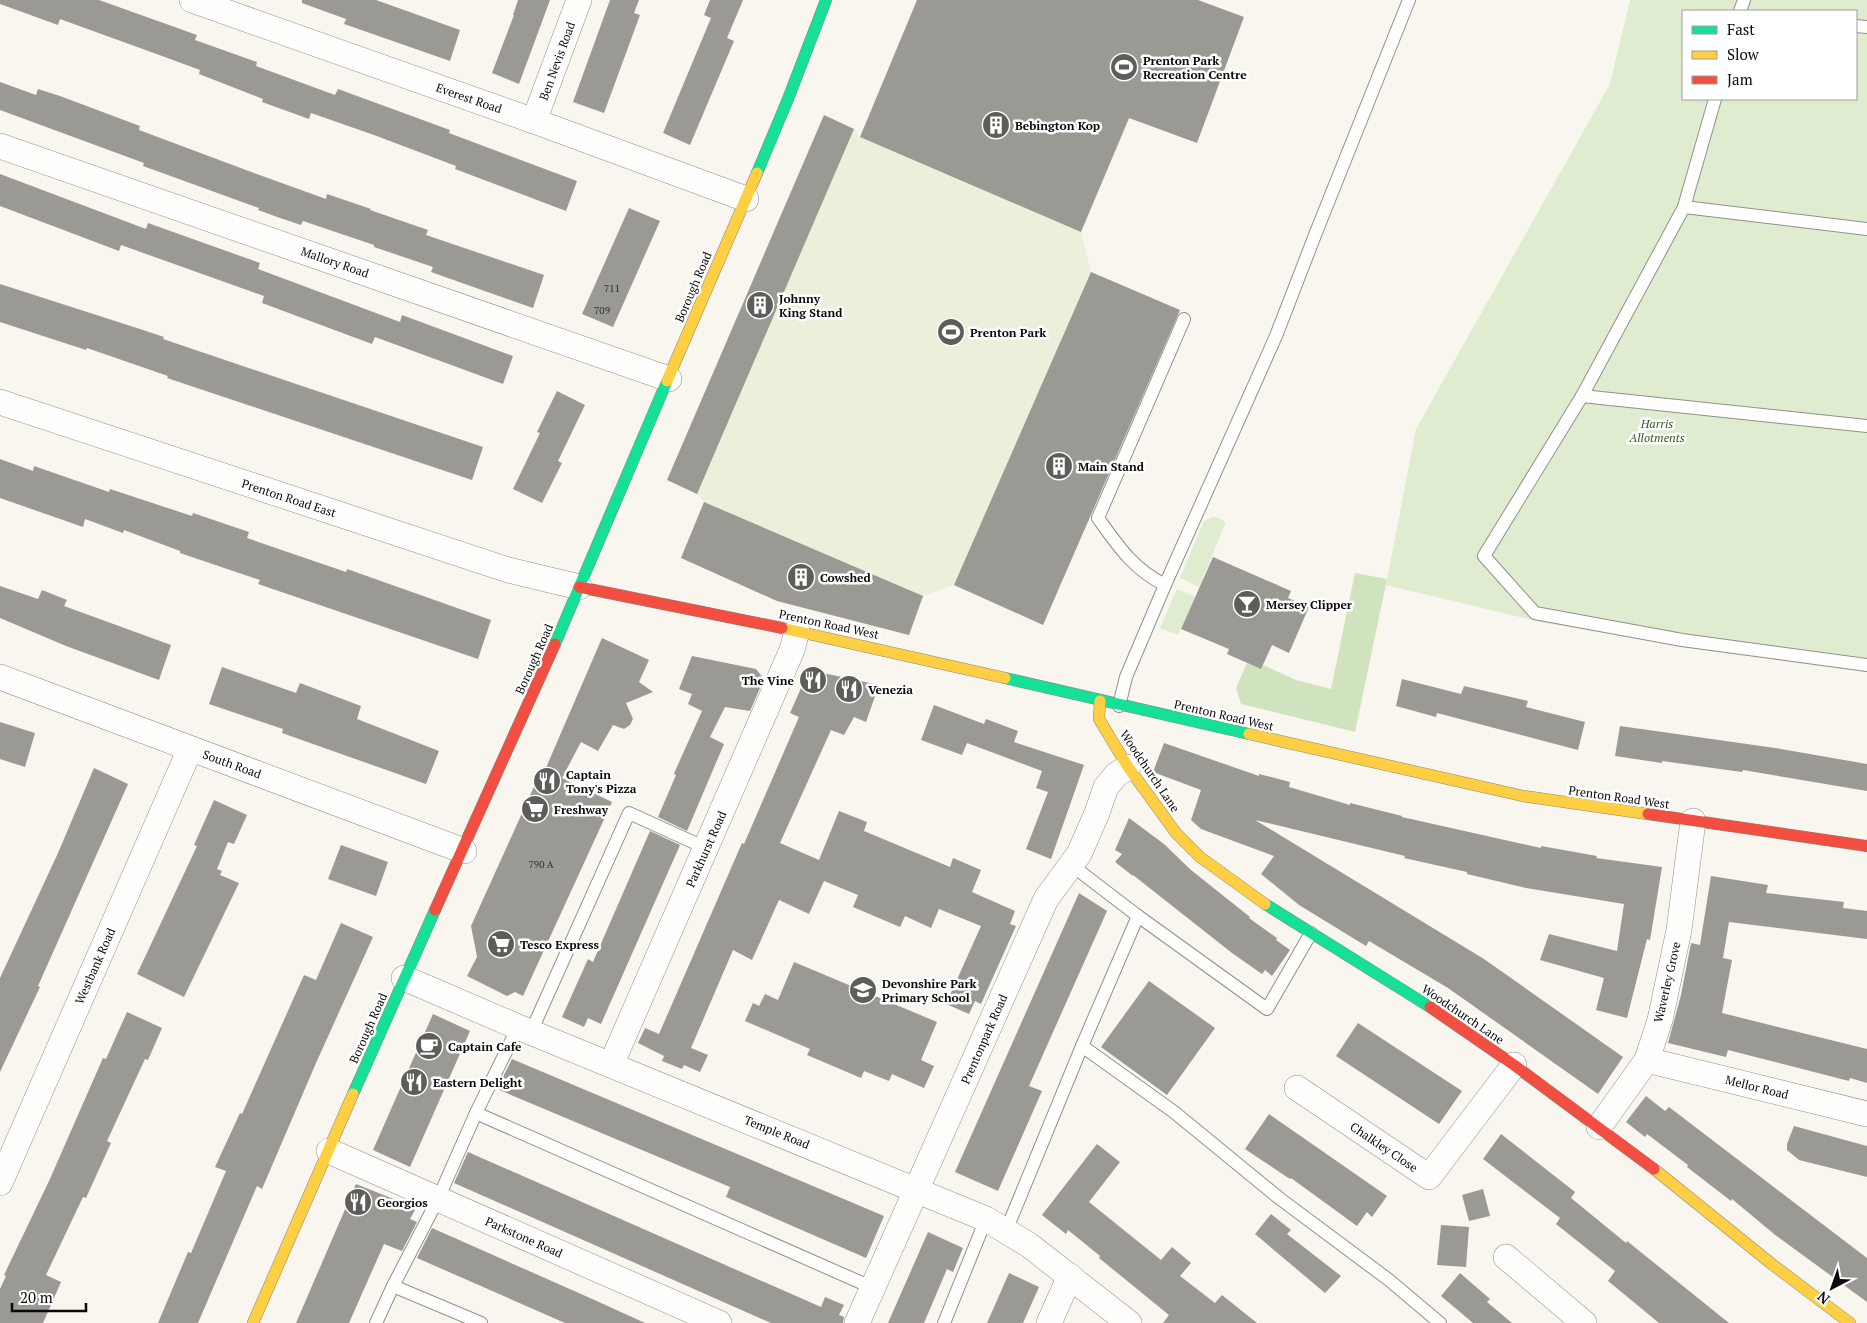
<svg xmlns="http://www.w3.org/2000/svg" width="1867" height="1323" font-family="'PT Serif',serif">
	<rect width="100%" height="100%" fill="#f8f6ee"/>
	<!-- green -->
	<g fill="#e0eccf" fill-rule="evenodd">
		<path d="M1630 0H1867V672L1717 652 1545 623 1386 585 1416 429 1610 84ZM1683 11H1856V99H1683Z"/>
		<path d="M1212 517H1216L1226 522 1199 587 1180 578 1204 521Z"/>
		<path d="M1177 589 1195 597 1178 635 1160 628Z"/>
	</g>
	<!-- forest -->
	<path fill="#d1e3be" d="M1355 573 1387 579 1355 732 1241 704 1236 688 1247 663 1261 669 1263 665 1296 680 1331 689Z"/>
	<!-- pitch -->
	<path fill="#eaf0d9" d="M911 18 1132 113 1081 232 1091 272 1180 311 1043 625 954 585 923 596 909 635 777 601 681 558 704 502 697 494 667 480 824 115 854 129 860 137Z"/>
	<!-- building -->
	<g fill="#9b9994">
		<path d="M0 0H99L197 35 195 40 257 62 256 66 335 95 338 89 450 130 449 133 577 181 566 211 455 169 456 166 374 135 311 113 309 119 262 102 263 99 199 74 200 70 162 56 60 19 58 25 0 4Z"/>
		<path d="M302 0H376L460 30 450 61 344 24 346 19 302 3Z"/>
		<path d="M518 0H550L519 84 492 73 514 15H513Z"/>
		<path d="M610 0H639L634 13 640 15 604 113 573 102Z"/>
		<path d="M710 0H743L727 38 734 41 690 145 663 133 711 18 704 15Z"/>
		<path d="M917 0H1198L1244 17 1197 143 1129 118 1081 232 860 137Z"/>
		<path d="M0 82 36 95 38 89 60 96 140 126 139 130 254 173 326 199 327 194 371 209 370 210 428 230 426 235 544 275 533 308 431 272 433 267 374 247V245L303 221 301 225 280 218 258 210 259 208 143 166 144 163 0 110Z"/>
		<path d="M824 115 854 129 697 494 667 480Z"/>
		<path d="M0 174 146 229 148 223 260 263 258 269 400 322 402 315 513 356 503 384 375 337 372 344 262 303 264 296 121 245 119 251 0 206Z"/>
		<path d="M629 208 660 221 613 327 582 314Z"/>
		<path d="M1091 272 1180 310 1043 625 954 585Z"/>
		<path d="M0 284 140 329 164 337 163 339 483 447 472 480 167 378 168 376 87 348 86 350 0 322Z"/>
		<path d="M557 391 585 405 558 461 562 463 542 503 513 489 540 433 537 432Z"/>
		<path d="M0 459 33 471 34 466 109 492 110 489 192 516 193 513 249 532 247 538 346 572 347 569 491 620 478 659 258 584 260 580 180 553V551L124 530 123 533 85 519 83 527 0 498Z"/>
		<path d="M704 502 923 596 909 635 777 601 681 558Z"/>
		<path d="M1213 557 1291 591 1288 598 1309 607 1289 653 1272 645 1261 669 1227 654 1229 649 1181 629Z"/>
		<path d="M0 586 38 599 42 590 67 600 64 606 171 645 159 680 66 646 0 618Z"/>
		<path d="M602 638 649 660 639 682 653 692 626 703 633 719 630 725 624 729 613 725 598 751 581 742 562 778 612 802 523 996 515 992 507 996 467 976 477 957 471 926 542 769 545 770Z"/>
		<path d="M692 656 756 669 764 679 750 711 725 707 710 737 724 744 687 831 658 817 676 775 674 774 676 769 702 711 688 704 692 694 679 689Z"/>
		<path d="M222 667 296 693 300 683 361 706 357 719 439 751 426 784 282 733 283 729 209 704Z"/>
		<path d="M809 670 879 685 866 722 854 717 844 735 831 730 780 843 819 860 839 811 867 822 864 831 950 867 953 858 981 870 972 892 1015 911 1010 924 1016 926 981 1004 975 1001 969 1014 946 1004 981 926 939 909 931 928 905 916 900 927 853 907 858 895 824 881 809 914 779 900 752 960 733 950 691 1048 708 1055 700 1072 684 1065 682 1069 662 1061 664 1056 638 1043 645 1028 659 1034 742 843 744 844 799 717 790 713Z"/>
		<path d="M1402 679 1461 694 1464 686 1528 701 1526 707 1585 722 1578 750 1437 713 1436 717 1396 706Z"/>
		<path d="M934 705 984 724 986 719 1018 731 1014 742 1084 765 1051 859 1026 849 1048 792 1036 788 1042 771 967 743 962 755 921 740Z"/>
		<path d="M0 722 35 733 25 767 0 759Z"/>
		<path d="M1620 726 1775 748 1867 764V791L1743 770 1742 772 1662 761V763L1615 756Z"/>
		<path d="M1164 743 1259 776V774L1290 782 1289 787 1350 805V803L1402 816V817L1541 848V846L1597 856 1596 858 1662 867 1650 940 1647 939 1627 1018 1596 1010 1604 978 1540 960 1549 934 1617 951 1624 904 1526 888 1467 874V872L1404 858 1405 856 1255 820 1484 959 1623 1057 1598 1094 1448 988 1369 941 1366 946 1299 905 1261 874 1274 856 1201 829 1191 820 1201 790 1153 772Z"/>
		<path d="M94 768 128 784 38 986 40 987 0 1072V978L58 853Z"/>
		<path d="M214 800 247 815 234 844 228 842 217 869 222 871 220 875 239 883 184 997 137 974 197 846 194 845Z"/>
		<path d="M1129 818 1164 844 1191 870 1250 917 1249 918 1277 938 1276 940 1290 950 1272 976 1265 970 1262 974 1232 953 1133 875V876L1115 862 1122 854 1115 850Z"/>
		<path d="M650 831 680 845 601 1024 588 1018 584 1027 562 1017 588 959 593 962Z"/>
		<path d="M341 845 388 862 376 896 328 879Z"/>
		<path d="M1711 876 1768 885 1766 893 1844 902 1843 908 1867 911V939L1729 922 1723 958 1732 960 1722 1013 1867 1049V1083L1850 1078 1849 1081 1728 1050 1726 1057 1668 1043 1681 995 1691 943 1700 945Z"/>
		<path d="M1079 893 1107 911 1029 1086 1042 1091 998 1191 955 1172Z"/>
		<path d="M341 923 373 937 316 1063 262 1189 257 1186 198 1323H158L188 1252 191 1253 226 1171 215 1167 240 1113 242 1114 304 975 316 980Z"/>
		<path d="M794 962 937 1022 921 1060 934 1066 924 1088 892 1074 889 1081 864 1071 861 1078 807 1055 810 1049 745 1021 753 1003 759 1006 765 994 778 1000Z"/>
		<path d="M1149 981 1215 1028 1167 1095 1101 1047Z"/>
		<path d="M127 1012 162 1028 148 1060 145 1059 107 1141 111 1143 86 1198 83 1197 46 1275 61 1282 43 1323H0V1289L6 1276 4 1275 49 1181 103 1058 106 1059Z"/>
		<path d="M433 1014 470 1031 410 1167 373 1150Z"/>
		<path d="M1358 1023 1462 1091 1439 1124 1336 1056Z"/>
		<path d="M512 1059 884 1216 866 1258 726 1197 730 1187 497 1089Z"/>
		<path d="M1646 1096 1665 1111 1669 1107 1867 1258V1302L1774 1234 1732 1199 1731 1201 1687 1167 1688 1165 1647 1134 1645 1137 1626 1122Z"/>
		<path d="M1269 1114 1387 1196 1372 1217 1367 1212 1357 1226 1291 1178 1290 1179 1245 1149Z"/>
		<path d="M1794 1126 1867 1146V1177L1799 1160 1787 1150V1144Z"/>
		<path d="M1501 1134 1575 1192 1571 1198 1626 1243 1627 1241 1729 1323H1659L1636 1304 1608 1281 1615 1271 1556 1224 1560 1218 1483 1159Z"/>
		<path d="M1097 1144 1120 1162 1089 1202 1161 1260 1172 1247 1191 1263 1180 1276 1215 1303 1222 1295 1257 1323H1163L1169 1315 1099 1258 1100 1256 1068 1230 1066 1234 1042 1215Z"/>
		<path d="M468 1152 821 1307 825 1297 844 1305 839 1315 844 1317 843 1323H771L454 1183Z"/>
		<path d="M356 1184 416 1208 410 1219 417 1222 402 1251 384 1244 349 1323H296Z"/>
		<path d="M1483 1189 1490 1216 1469 1221 1462 1195Z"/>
		<path d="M1271 1214 1291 1230 1287 1234 1341 1276 1325 1293 1255 1234Z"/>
		<path d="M1441 1225 1469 1227 1466 1267 1437 1265Z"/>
		<path d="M432 1228 599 1302 645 1323H565L417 1258Z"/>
		<path d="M928 1232 963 1248 953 1272 947 1269 924 1323H888Z"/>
		<path d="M1009 1273 1039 1287 1023 1323H987Z"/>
		<path d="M1460 1273 1490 1299 1487 1302 1512 1323H1473L1441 1296Z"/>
	</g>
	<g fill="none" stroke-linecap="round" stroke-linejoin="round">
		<!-- lane casing -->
		<g stroke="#91908d" stroke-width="14">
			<g id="lane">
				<path d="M1740 11 1744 0"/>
				<path d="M1856 26 1867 27"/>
				<path d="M1715 99 1684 207 1582 396 1867 426"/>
				<path d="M1684 207 1867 229"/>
				<path d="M1582 396 1484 556 1535 613 1682 640 1867 665"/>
				<path d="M1165 585C1133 569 1118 546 1098 518L1184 319"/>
				<path d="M1119 706 1126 677 1165 585 1276 336 1317 230 1409 0"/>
				<path d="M1138 916 1267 1009 1311 933"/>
				<path d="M531 1032 629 813 706 848"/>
				<path d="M1082 1046 1174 1112 1279 1198 1389 1280 1440 1323"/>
				<path d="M476 1113 518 1027"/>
				<path d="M1006 1231 1082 1046 1138 916 1070 864"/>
				<path d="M393 1286 438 1199 476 1113 871 1287"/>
				<path d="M376 1323 393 1286 481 1323"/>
				<path d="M944 1323 986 1219"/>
			</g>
		</g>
		<!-- street casing -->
		<g stroke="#91908d" stroke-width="26">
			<g id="street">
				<path d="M192 0 534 121 746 199"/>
				<path d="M534 121 579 0"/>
				<path d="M0 146 669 379"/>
				<path d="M0 402 508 570 579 587"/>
				<path d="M0 677 464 851"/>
				<path d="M404 978 518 1027 986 1219 1029 1245 1129 1323"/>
				<path d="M1647 1060 1867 1114"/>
				<path d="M611 1065 792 650 797 631"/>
				<path d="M1297 1088 1429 1177 1514 1065"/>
				<path d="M1599 1127 1647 1060 1660 1020 1679 930 1693 821"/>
				<path d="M329 1151 719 1323"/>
				<path d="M0 1183 190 749"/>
				<path d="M1506 1257 1584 1323"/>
				<path d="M857 1323 1046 899 1079 854 1097 813 1106 787 1116 775 1128 767"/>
				<path d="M1049 1323 1070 1276"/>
			</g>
		</g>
		<!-- fast casing -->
		<g stroke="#888783" stroke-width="12">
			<g id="fast">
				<path d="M757 173 788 99 826 0"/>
				<path d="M555 644 667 381"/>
				<path d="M1005 678 1249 734"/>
				<path d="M1265 904 1430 1007"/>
				<path d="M353 1094 435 910"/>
			</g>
		</g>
		<!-- slow casing -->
		<g stroke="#888783" stroke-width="12">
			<g id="slow">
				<path d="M667 381 757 173"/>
				<path d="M782 628 1005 678"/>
				<path d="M1100 701 1099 719 1128 767 1176 833 1200 857 1265 904"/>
				<path d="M1249 734 1523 796 1648 814"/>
				<path d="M1654 1169 1773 1265 1850 1323"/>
				<path d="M253 1323 353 1094"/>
			</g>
		</g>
		<!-- jam casing -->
		<g stroke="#888783" stroke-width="12">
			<g id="jam">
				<path d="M579 587 782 628"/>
				<path d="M1648 814 1867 846"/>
				<path d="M435 910 555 644"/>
				<path d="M1430 1007 1514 1065 1654 1169"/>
			</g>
		</g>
		<!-- lane -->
		<use href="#lane" stroke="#fefefc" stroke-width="12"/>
		<!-- street -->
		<use href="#street" stroke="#fefefc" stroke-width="25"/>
		<!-- fast -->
		<use href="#fast" stroke="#16e098" stroke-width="11"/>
		<!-- slow -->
		<use href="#slow" stroke="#ffcf43" stroke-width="11"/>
		<!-- jam -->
		<use href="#jam" stroke="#f24e42" stroke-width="11"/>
	</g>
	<!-- icons -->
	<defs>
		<g id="stadium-disc" transform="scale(1.4375)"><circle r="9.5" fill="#5d5d5a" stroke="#fff"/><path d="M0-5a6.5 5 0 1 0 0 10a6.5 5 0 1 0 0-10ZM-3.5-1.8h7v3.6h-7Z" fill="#fff"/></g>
		<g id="building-disc" transform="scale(1.4375)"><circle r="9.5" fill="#5d5d5a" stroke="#fff"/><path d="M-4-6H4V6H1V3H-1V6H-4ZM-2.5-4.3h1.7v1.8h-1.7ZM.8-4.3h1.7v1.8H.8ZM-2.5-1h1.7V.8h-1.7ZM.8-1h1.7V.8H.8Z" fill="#fff"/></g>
		<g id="bar-disc" transform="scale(1.4375)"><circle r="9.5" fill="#5d5d5a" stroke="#fff"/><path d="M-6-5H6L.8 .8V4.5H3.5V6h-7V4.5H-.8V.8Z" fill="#fff"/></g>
		<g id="restaurant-disc" transform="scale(1.4375)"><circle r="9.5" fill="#5d5d5a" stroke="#fff"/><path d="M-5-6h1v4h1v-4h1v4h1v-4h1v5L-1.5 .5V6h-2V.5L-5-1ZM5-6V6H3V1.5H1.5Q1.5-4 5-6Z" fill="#fff"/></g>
		<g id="supermarket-disc" transform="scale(1.4375)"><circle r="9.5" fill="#5d5d5a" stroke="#fff"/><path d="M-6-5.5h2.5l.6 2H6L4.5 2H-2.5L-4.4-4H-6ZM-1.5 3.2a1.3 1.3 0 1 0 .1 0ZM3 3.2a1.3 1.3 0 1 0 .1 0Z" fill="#fff"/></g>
		<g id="school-disc" transform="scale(1.4375)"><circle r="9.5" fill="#5d5d5a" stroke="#fff"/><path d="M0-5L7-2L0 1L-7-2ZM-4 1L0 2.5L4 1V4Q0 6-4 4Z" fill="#fff"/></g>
		<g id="cafe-disc" transform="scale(1.4375)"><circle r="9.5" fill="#5d5d5a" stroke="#fff"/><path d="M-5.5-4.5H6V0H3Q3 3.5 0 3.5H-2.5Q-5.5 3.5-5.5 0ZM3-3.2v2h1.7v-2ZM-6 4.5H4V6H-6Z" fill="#fff"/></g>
	</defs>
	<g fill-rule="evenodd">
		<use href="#stadium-disc" x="1124" y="67"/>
		<use href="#building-disc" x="996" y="125"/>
		<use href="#building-disc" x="760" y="305"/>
		<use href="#stadium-disc" x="951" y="332"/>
		<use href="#building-disc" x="1059" y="466"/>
		<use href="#building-disc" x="801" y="577"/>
		<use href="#bar-disc" x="1247" y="604"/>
		<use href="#restaurant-disc" x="813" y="680"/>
		<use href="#restaurant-disc" x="849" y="689"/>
		<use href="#restaurant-disc" x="547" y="781"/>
		<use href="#supermarket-disc" x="535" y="809"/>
		<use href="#supermarket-disc" x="501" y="944"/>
		<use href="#school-disc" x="863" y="990"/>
		<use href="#cafe-disc" x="429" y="1046"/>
		<use href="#restaurant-disc" x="414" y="1082"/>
		<use href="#restaurant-disc" x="358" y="1202"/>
	</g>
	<g text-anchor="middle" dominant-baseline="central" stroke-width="5" stroke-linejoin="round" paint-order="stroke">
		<!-- number labels -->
		<g font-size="10" fill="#2e2e2c">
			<text x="612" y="288">711</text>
			<text x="602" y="310">709</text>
			<text x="541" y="864">790 A</text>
		</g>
		<!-- poi labels -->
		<g font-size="12" font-weight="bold" fill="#0a0a0a" stroke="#fff" text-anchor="start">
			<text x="1143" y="60">Prenton Park<tspan x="1143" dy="14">Recreation Centre</tspan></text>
			<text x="1015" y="125">Bebington Kop</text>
			<text x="779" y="298">Johnny<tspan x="779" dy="14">King Stand</tspan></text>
			<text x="970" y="332">Prenton Park</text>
			<text x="1078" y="466">Main Stand</text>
			<text x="820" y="577">Cowshed</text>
			<text x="1266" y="604">Mersey Clipper</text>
			<text x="794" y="680" text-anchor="end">The Vine</text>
			<text x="868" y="689">Venezia</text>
			<text x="566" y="774">Captain<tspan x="566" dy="14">Tony's Pizza</tspan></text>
			<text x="554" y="809">Freshway</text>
			<text x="520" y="944">Tesco Express</text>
			<text x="882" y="983">Devonshire Park<tspan x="882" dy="14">Primary School</tspan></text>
			<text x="448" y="1046">Captain Cafe</text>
			<text x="433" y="1082">Eastern Delight</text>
			<text x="377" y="1202">Georgios</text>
		</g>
		<!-- street labels -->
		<g font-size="12" fill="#0a0a0a" stroke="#fff">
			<text transform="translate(557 61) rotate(-70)">Ben Nevis Road</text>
			<text transform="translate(469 98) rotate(19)">Everest Road</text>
			<text transform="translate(335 262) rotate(19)">Mallory Road</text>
			<text transform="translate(693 287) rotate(-67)">Borough Road</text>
			<text transform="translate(289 498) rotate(18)">Prenton Road East</text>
			<text transform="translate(829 624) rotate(12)">Prenton Road West</text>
			<text transform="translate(534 659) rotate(-66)">Borough Road</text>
			<text transform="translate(1224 715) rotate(13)">Prenton Road West</text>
			<text transform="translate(232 764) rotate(20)">South Road</text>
			<text transform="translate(1150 771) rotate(56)">Woodchurch Lane</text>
			<text transform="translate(1619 797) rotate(8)">Prenton Road West</text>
			<text transform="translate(706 849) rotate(-66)">Parkhurst Road</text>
			<text transform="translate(95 966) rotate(-66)">Westbank Road</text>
			<text transform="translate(1667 982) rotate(-77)">Waverley Grove</text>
			<text transform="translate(1463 1014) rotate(34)">Woodchurch Lane</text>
			<text transform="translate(368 1028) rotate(-66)">Borough Road</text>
			<text transform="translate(984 1039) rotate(-66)">Prentonpark Road</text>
			<text transform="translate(1757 1087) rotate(14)">Mellor Road</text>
			<text transform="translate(777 1132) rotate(22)">Temple Road</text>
			<text transform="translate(1384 1147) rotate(34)">Chalkley Close</text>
			<text transform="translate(524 1237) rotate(24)">Parkstone Road</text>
		</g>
		<!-- park labels -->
		<g font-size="12" font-style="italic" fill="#2b5c21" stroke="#fff">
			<text x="1657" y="423">Harris<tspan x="1657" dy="14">Allotments</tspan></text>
		</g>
	</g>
	<!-- legend -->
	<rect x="1682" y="10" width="175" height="90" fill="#ffffff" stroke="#9d9d9d"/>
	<rect x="1692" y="26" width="25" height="8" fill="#16e098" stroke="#9d9d9d"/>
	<text x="1727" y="35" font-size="15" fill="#0a0a0a">Fast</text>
	<rect x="1692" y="51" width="25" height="8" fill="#ffcf43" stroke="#9d9d9d"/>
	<text x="1727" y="60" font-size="15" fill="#0a0a0a">Slow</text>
	<rect x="1692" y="76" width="25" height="8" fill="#f24e42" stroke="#9d9d9d"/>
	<text x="1727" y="85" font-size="15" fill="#0a0a0a">Jam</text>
	<!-- north arrow -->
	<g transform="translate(1832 1288) rotate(221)" stroke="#ffffff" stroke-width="4" paint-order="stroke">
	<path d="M0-4L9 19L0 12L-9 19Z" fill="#0a0a0a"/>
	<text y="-8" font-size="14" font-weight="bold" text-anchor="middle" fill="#0a0a0a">N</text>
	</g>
	<!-- scale -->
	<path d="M12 1303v8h74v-8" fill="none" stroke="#0a0a0a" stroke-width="2.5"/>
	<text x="20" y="1303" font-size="15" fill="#0a0a0a" stroke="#ffffff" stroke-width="4" paint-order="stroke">20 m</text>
</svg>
